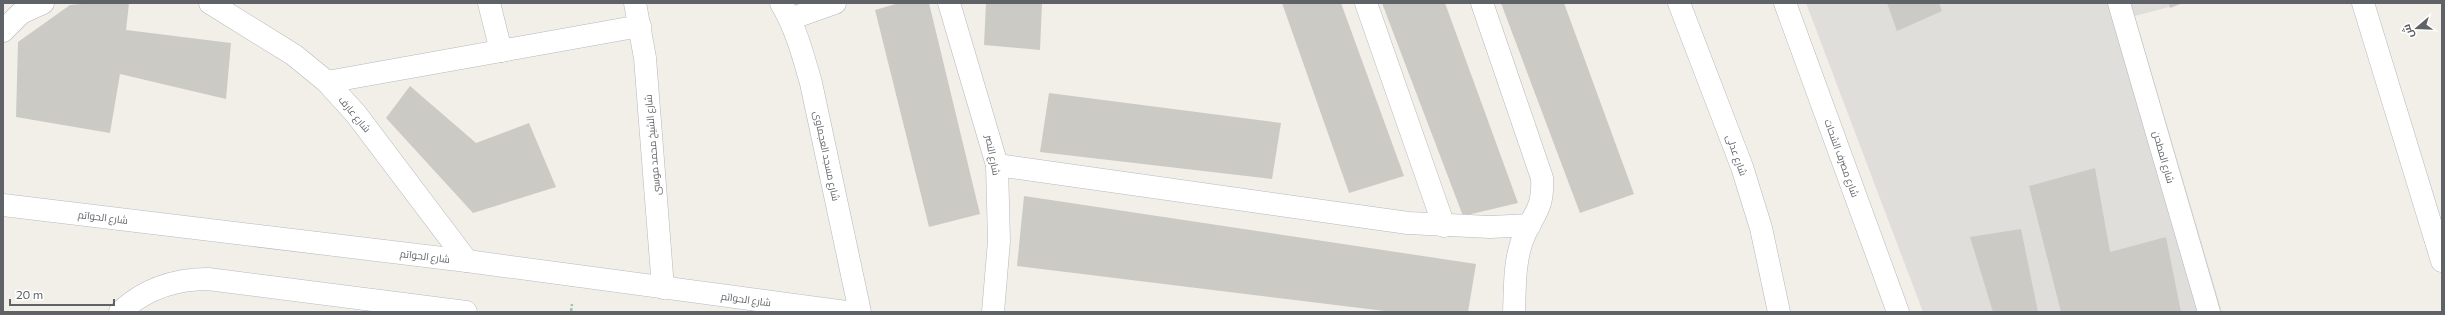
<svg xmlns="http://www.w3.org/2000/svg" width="2445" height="315" font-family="Commissioner,Cairo,sans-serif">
	<rect width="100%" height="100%" fill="#f1efe8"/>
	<!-- industrial -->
	<path fill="#e0deda" d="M1806 3H2184L2135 16 2222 312H1923Z"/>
	<!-- building -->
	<g fill="#cccac5">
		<path d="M92 3H129L126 30 231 43 226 99 120 74 110 133 16 117 18 42 70 5Z"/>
		<path d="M899 3H929L980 214 929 227 875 10Z"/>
		<path d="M986 3H1042L1040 50 984 45Z"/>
		<path d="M1282 3H1341L1404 176 1349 193Z"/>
		<path d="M1382 3H1445L1518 203 1463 216Z"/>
		<path d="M1501 3H1564L1634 194 1580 213Z"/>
		<path d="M1887 3H1939L1942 11 1897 31Z"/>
		<path d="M2169 3H2183L2170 8Z"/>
		<path d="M410 86 476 143 529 123 556 187 473 213 386 118Z"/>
		<path d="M1049 93 1281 123 1272 179 1040 152Z"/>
		<path d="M2095 168 2110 252 2166 237 2181 312H2061L2029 186Z"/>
		<path d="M1024 196 1476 264 1468 312H1393L1017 266Z"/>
		<path d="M2021 229 2038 312H1993L1970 237Z"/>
	</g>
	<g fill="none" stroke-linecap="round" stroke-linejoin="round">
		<!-- minor casing -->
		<g stroke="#b5b8bc" stroke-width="23">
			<g id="minor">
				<path d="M210 3 294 55 327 82 356 114 467 261"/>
				<path d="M489 3 501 51"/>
				<path d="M635 3 645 58 663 288"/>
				<path d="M781 3C796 28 803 55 811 83L860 312"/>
				<path d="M949 3 997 165 999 241 993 312"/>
				<path d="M1366 3 1444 226"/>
				<path d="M1482 3 1542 178C1544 211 1532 214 1522 241 1514 264 1515 289 1514 312"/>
				<path d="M1679 3 1742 167 1761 228 1779 312"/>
				<path d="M2119 3 2209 312"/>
				<path d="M2363 3 2442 261"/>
				<path d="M790 19 835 3"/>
				<path d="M3 31 21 13 43 3"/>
				<path d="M327 82 640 26"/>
				<path d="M997 165 1408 223 1490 227 1530 225"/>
			</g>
		</g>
		<!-- tertiary casing -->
		<g stroke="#b5b8bc" stroke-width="23">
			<path id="tertiary" d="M1785 3 1898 312"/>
		</g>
		<!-- secondary casing -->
		<g stroke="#b6babf" stroke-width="23">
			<g id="secondary">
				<path d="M3 205 467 261 846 312"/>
				<path d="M120 312C145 289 174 279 208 279L466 312"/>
			</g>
		</g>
		<!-- path -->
		<path stroke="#9cc7a9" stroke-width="2.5" stroke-dasharray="4 2" stroke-linecap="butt" d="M571 312 572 304"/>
		<!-- minor -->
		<use href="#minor" stroke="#fff" stroke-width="22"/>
		<!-- tertiary -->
		<use href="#tertiary" stroke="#fff" stroke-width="22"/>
		<!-- secondary -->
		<use href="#secondary" stroke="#fff" stroke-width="22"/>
	</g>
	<g text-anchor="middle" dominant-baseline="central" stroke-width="4" stroke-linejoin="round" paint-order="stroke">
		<!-- street labels -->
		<g font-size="10" fill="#5f6368" stroke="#fff">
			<text transform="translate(355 114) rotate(50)">شارع عارف</text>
			<text transform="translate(652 145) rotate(-95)">شارع الشيخ محمد موسى</text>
			<text transform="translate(993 155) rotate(79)">شارع النصر</text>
			<text transform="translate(1737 155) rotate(70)">شارع عدلى</text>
			<text transform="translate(827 156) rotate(78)">شارع مسجد العجماوى</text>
			<text transform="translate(2164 157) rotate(74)">شارع المطحن</text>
			<text transform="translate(1842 158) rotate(70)">شارع مصرف الشحات</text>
			<text transform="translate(103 217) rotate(7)">شارع الحواتم</text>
			<text transform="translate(425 256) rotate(7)">شارع الحواتم</text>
			<text transform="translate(746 299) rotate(8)">شارع الحواتم</text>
		</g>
	</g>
	<!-- border -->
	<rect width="2445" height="315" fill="none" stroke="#5f6368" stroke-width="8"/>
	<!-- north arrow -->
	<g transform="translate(2417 28) rotate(251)" stroke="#ffffff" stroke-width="3" paint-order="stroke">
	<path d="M0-3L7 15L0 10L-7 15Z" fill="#5f6368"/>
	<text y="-6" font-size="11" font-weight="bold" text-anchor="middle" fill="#5f6368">ش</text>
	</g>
	<!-- scale -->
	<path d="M10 299v6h104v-6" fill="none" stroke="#5f6368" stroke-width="2"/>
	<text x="16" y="299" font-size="12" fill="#5f6368" stroke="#ffffff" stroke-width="3" paint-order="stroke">20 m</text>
</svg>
